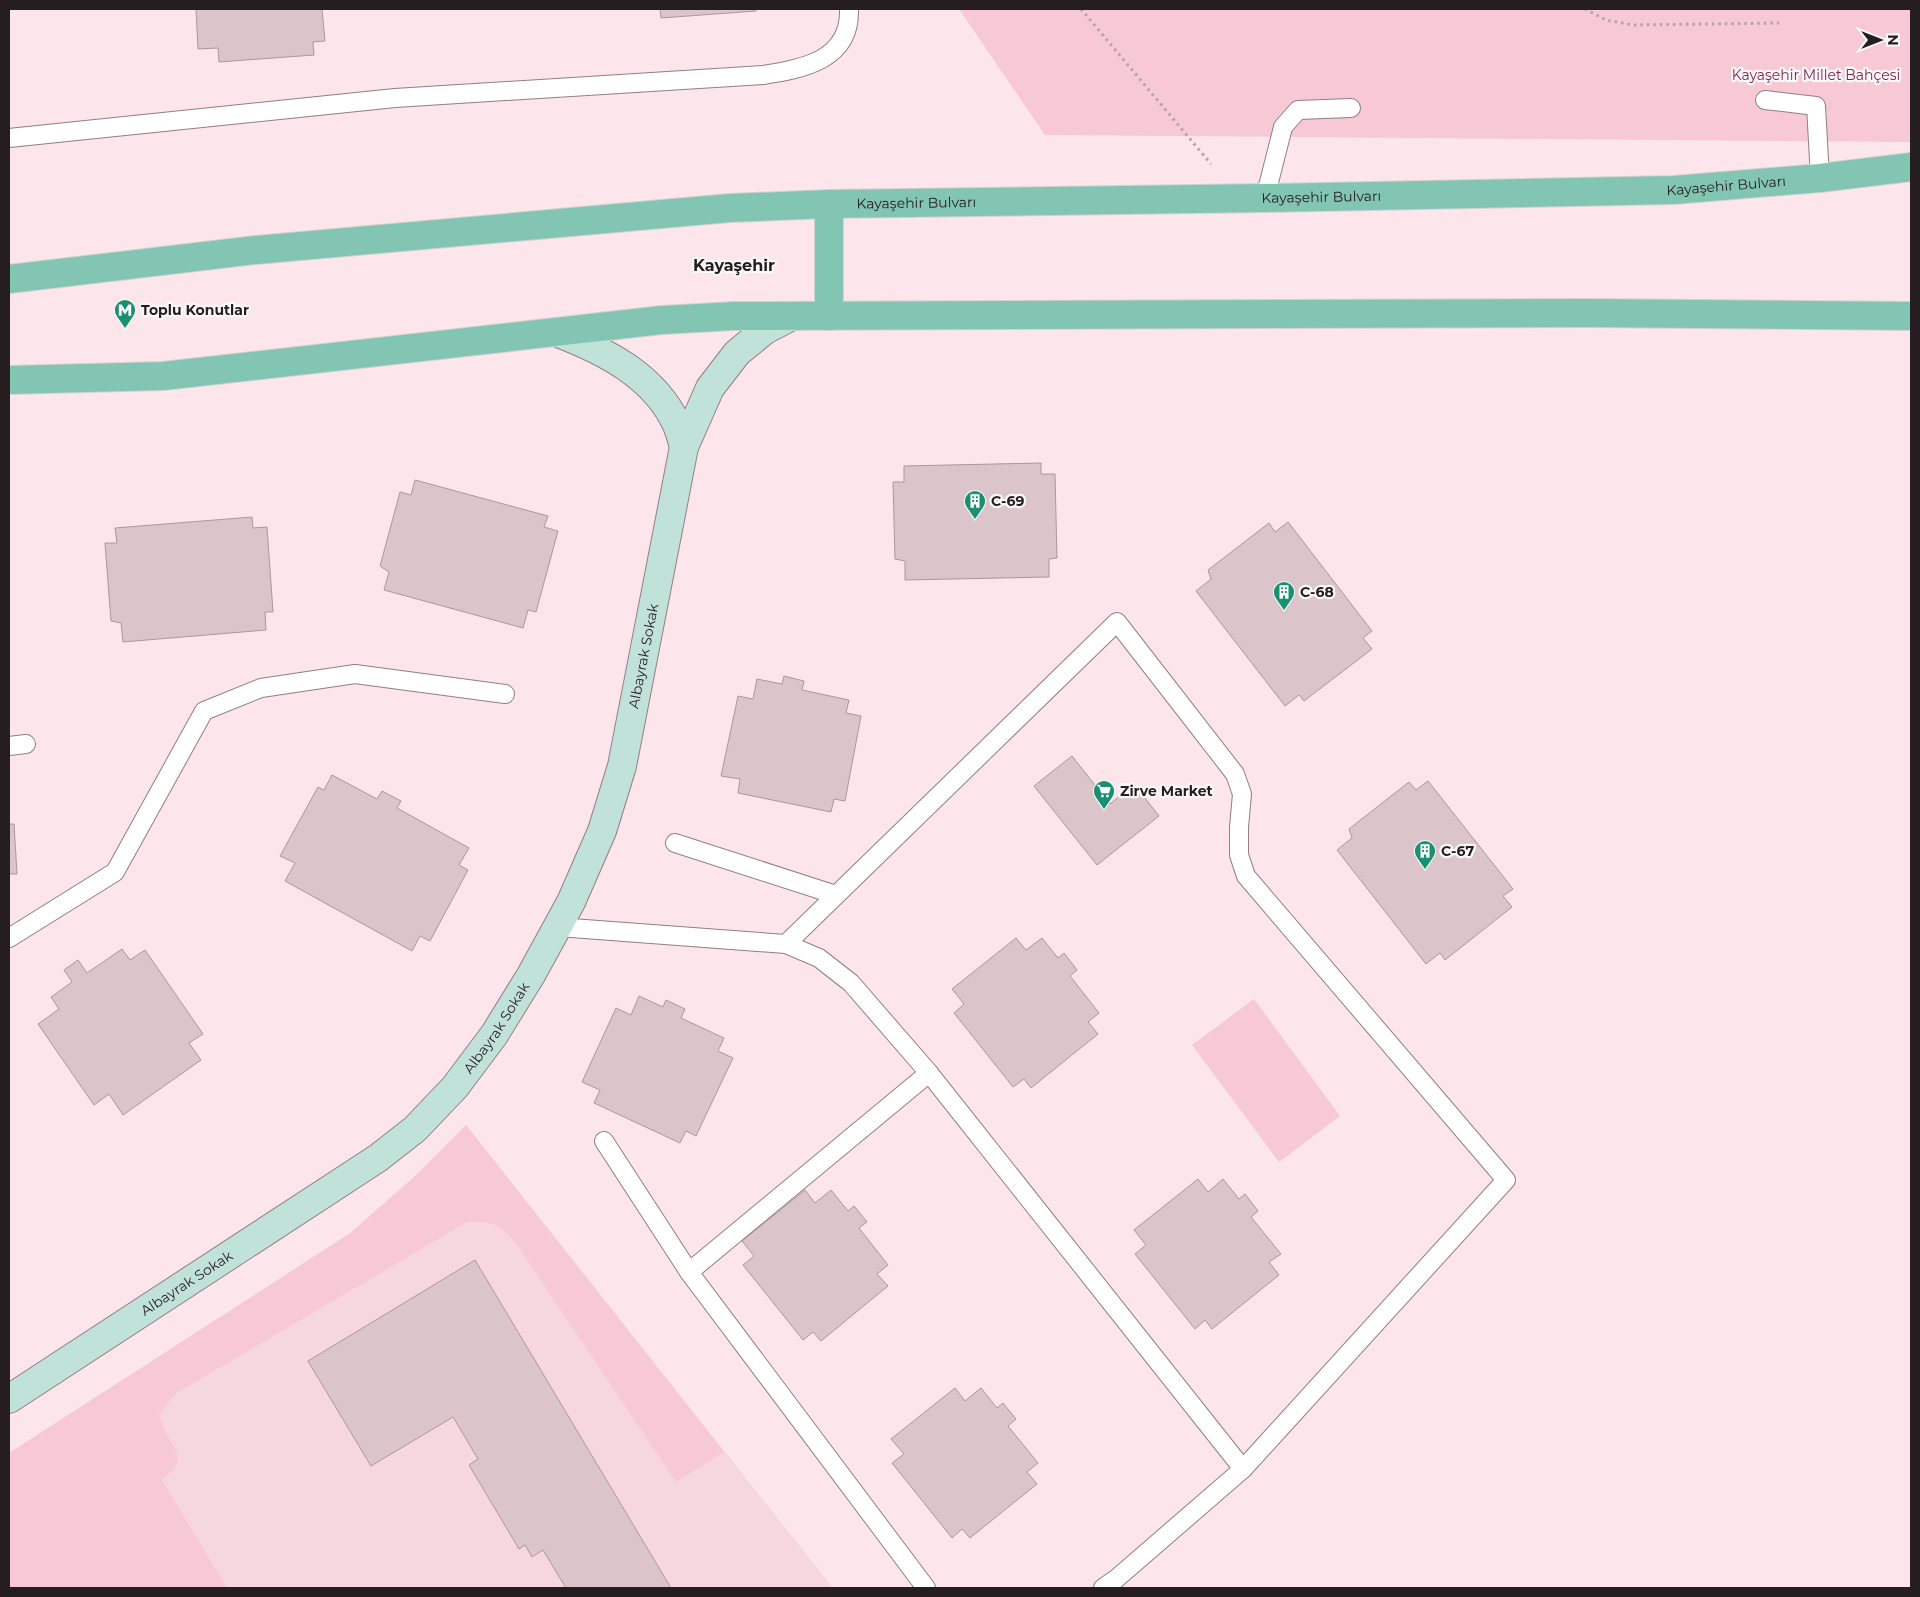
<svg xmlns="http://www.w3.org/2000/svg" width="1920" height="1597" font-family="Montserrat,sans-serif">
	<rect width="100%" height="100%" fill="#fde6eb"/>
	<!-- built -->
	<path fill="#f6d7de" d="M466 1125 833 1588H9V1453L349 1234 413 1178Z"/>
	<!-- green -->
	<g fill="#f7c9d4">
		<path d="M959 9H1910L1911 142 1045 135Z"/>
		<path d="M1254 999 1340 1116 1279 1162 1192 1045Z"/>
		<path d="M466 1125 724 1452 676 1482 520 1249C501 1225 499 1222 467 1222L175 1394 159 1415 165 1431 177 1452V1463L172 1471 162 1480 227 1588H9V1453L349 1234 413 1178Z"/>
	</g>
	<!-- building -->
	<g fill="#dbc5ca" stroke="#ac979c">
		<path d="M196 9H322L325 41 313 42 314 55 219 62 218 48 198 49Z"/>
		<path d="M660 9H756V11L661 18Z"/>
		<path d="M1041 463V474H1055L1057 558 1049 559V577L905 580V561L895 559 893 482H904V466Z"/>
		<path d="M415 480 548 516 544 527 558 531 536 612 528 610 523 628 384 590 389 572 380 566 400 492 411 495Z"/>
		<path d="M252 517 253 528 267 527 273 612H265L266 630 123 642 121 623 111 621 105 543H117L115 528Z"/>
		<path d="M1288 522 1372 631 1363 638 1372 649 1304 701 1299 695 1285 706 1196 591 1211 579 1208 570 1269 523 1275 532Z"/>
		<path d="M784 676 804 681 802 690 849 700 846 713 861 716 845 801 834 799 831 812 738 793 740 779 721 776 738 696 753 699 757 679 782 684Z"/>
		<path d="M1072 756 1110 804 1134 784 1159 816 1097 865 1034 786Z"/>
		<path d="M332 775 377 799 382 791 401 801 397 808 469 848 459 865 468 870 430 941 420 936 412 951 285 881 295 863 280 856 318 787 324 790Z"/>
		<path d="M1428 781 1513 889 1503 896 1512 907 1445 960 1440 953 1426 964 1337 850 1352 838 1349 829 1409 782 1416 790Z"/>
		<path d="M9 824H14L17 874H9Z"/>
		<path d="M1016 938 1026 950 1042 938 1058 958 1064 953 1077 970 1070 976 1099 1013 1088 1022 1098 1034 1031 1088 1024 1079 1013 1087 954 1013 964 1004 952 989Z"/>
		<path d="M122 949 130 960 145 950 203 1034 189 1043 201 1060 123 1115 109 1094 94 1105 38 1024 59 1009 51 997 72 982 64 970 78 960 87 973Z"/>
		<path d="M639 996 663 1007 666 1000 685 1009 681 1018 724 1038 718 1051 733 1058 696 1136 686 1131 680 1143 594 1103 600 1090 582 1082 616 1008 631 1015Z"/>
		<path d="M1198 1179 1208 1192 1223 1179 1239 1199 1245 1194 1258 1211 1251 1217 1281 1254 1269 1262 1279 1275 1212 1329 1205 1320 1195 1329 1135 1254 1146 1245 1134 1230Z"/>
		<path d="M805 1190 815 1203 831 1190 848 1211 854 1206 867 1222 859 1228 888 1265 877 1274 888 1286 821 1341 813 1332 803 1340 743 1265 754 1256 742 1241Z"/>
		<path d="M475 1260 671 1588H566L543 1550 532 1557 525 1545 519 1549 469 1465 478 1459 453 1417 371 1466 308 1361Z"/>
		<path d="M955 1388 965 1401 981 1388 997 1408 1003 1403 1016 1419 1008 1426 1038 1463 1027 1472 1037 1484 970 1538 962 1529 952 1538 892 1463 904 1454 891 1439Z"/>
	</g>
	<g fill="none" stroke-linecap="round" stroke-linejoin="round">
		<!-- lane casing -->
		<g stroke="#927e83" stroke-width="20">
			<g id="lane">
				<path d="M1765 100 1816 106 1820 178"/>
				<path d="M9 138 395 98 763 75C803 69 851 60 849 9"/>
				<path d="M1265 198 1283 127 1298 110 1351 108"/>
				<path d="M9 746 26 744"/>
				<path d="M675 843 836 895"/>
				<path d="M558 927 786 944 819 958 851 983 929 1073 1243 1469"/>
				<path d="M9 938 115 872 204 711 261 688 355 674 505 694"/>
				<path d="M786 944 1117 622 1235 774 1242 794 1239 827V855L1246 876 1506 1180 1243 1469 1116 1579 1103 1588"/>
				<path d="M604 1141 689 1272 926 1588"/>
				<path d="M689 1272 929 1073"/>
			</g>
		</g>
		<!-- secondary casing -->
		<g stroke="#927e83" stroke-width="30">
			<g id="secondary">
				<path d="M558 333C605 351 655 376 677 425 680 432 682 440 684 447"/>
				<path id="s1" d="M9 1399 378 1158 415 1129 455 1087 494 1035 531 975 571 902 602 831 622 766 684 447 710 388 737 353 765 330 792 316"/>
			</g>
		</g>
		<!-- primary casing -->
		<g stroke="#d3d2d2" stroke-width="30">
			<g id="primary">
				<path id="s2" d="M9 279 256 250 730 208 829 204 1265 198 1674 190 1820 178 1911 167"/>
				<path d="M829 316V204"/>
				<path d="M9 380 163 376 662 320 734 316 1587 313 1911 316"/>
			</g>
		</g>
		<!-- path -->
		<g stroke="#b5a3a7" stroke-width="3" stroke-dasharray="2.5 4" stroke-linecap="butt">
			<path d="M1081 9 1211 164"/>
			<path d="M1585 9 1606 20 1633 25 1779 23"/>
		</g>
		<!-- lane -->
		<use href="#lane" stroke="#fff" stroke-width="18"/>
		<!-- secondary -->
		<use href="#secondary" stroke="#c0e2d9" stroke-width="28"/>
		<!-- primary -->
		<use href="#primary" stroke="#82c5b3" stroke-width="28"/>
	</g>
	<!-- icons -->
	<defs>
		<g id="metro-pin" transform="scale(1.125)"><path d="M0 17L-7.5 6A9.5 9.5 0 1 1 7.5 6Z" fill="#1a9073" stroke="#fdf9fa"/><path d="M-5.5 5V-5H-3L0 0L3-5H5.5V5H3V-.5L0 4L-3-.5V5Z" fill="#fff"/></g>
		<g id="building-pin" transform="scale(1.125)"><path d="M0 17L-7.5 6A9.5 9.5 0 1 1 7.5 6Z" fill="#1a9073" stroke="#fdf9fa"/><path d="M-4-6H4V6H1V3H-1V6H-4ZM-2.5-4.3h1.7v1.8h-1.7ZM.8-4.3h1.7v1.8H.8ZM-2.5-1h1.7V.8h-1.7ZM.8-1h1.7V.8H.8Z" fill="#fff"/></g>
		<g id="supermarket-pin" transform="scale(1.125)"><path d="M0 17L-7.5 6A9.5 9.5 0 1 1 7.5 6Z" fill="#1a9073" stroke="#fdf9fa"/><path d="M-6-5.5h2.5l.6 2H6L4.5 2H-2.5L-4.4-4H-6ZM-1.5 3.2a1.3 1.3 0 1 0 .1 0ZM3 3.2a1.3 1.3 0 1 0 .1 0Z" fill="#fff"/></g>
	</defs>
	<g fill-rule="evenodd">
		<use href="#metro-pin" x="125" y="310"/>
		<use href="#building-pin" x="975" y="501"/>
		<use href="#building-pin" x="1284" y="592"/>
		<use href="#supermarket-pin" x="1104" y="791"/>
		<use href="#building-pin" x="1425" y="851"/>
	</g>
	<g text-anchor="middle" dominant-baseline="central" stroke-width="4.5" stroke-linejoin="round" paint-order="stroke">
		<!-- park labels -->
		<g font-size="14" fill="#872349" stroke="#fdf9fa">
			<text x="1816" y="75">Kayaşehir Millet Bahçesi</text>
		</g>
		<!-- street labels -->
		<g font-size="14" fill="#251d1f" stroke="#fdf9fa">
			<text stroke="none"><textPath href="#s2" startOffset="1721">Kayaşehir Bulvarı</textPath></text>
			<text stroke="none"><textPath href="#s2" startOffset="1316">Kayaşehir Bulvarı</textPath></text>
			<text stroke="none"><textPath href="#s2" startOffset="911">Kayaşehir Bulvarı</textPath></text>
			<text stroke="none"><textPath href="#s1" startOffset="1022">Albayrak Sokak</textPath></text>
			<text stroke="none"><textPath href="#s1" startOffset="618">Albayrak Sokak</textPath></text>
			<text stroke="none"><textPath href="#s1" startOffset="212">Albayrak Sokak</textPath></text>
		</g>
		<!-- poi labels -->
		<g font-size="14" font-weight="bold" fill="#251d1f" stroke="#fdf9fa" text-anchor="start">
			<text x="141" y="310">Toplu Konutlar</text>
			<text x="991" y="501">C-69</text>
			<text x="1300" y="592">C-68</text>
			<text x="1120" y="791">Zirve Market</text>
			<text x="1441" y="851">C-67</text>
		</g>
		<!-- quarter labels -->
		<g font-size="16" font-weight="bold" fill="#251d1f" stroke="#fdf9fa">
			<text x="734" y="265">Kayaşehir</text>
		</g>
	</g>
	<!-- border -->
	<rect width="1920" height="1597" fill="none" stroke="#251d1f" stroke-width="20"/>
	<!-- north arrow -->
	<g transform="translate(1880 40) rotate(90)" stroke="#fdf9fa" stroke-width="4" paint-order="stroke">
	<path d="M0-4L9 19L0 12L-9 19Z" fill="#251d1f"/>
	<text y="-8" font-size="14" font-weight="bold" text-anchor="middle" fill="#251d1f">N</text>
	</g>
</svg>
